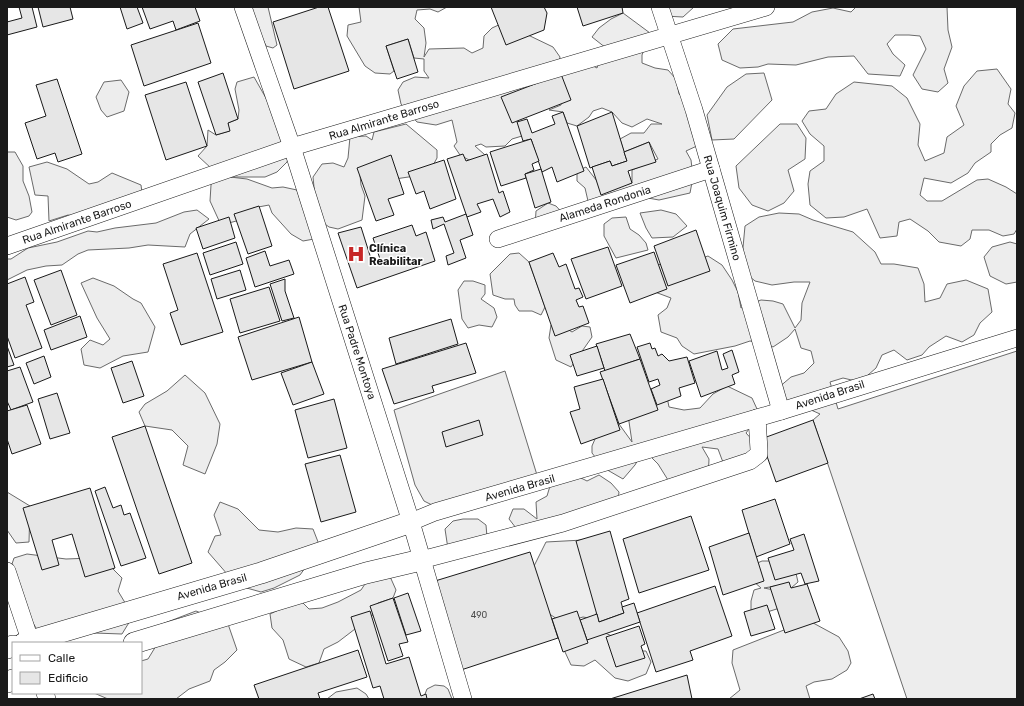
<svg xmlns="http://www.w3.org/2000/svg" width="1024" height="706" font-family="Rubik,sans-serif">
	<rect width="100%" height="100%" fill="#fff"/>
	<!-- built -->
	<g fill="#ededed" stroke="#6a6a6a">
		<path d="M247 7H268L277 45 273 48 266 46Z"/>
		<path d="M359 7H447L438 12 430 9 417 10 415 19 424 28 426 43 424 57 429 49 464 48 472 53 483 48 484 36 492 28 503 23 553 47 560 57 558 68 583 61 597 68 600 58 606 48 592 37 599 28 611 19 623 13 650 33 642 55V63L655 68 668 70 676 79 679 94 688 103 699 145 686 151 691 160 693 177 690 193 659 200 648 198 588 201 585 188 577 181V171L586 167 604 190 632 183V170L658 159 649 142 624 152 620 139 631 133H644L651 124H662L647 119 632 127 622 123 612 112 602 108 593 111 589 117 577 126 567 123 563 112 549 110 561 105 562 94 515 111 517 122 523 127 522 136 512 139 505 146 486 147 481 144 475 146 485 155 480 159 469 160 460 155 454 146 457 142 452 120 436 125 417 122 401 104 398 90 403 82 415 77 429 78 424 71V59L414 58 408 39 386 46 394 71 390 74 375 73 365 66 347 36 348 25 361 22Z"/>
		<path d="M661 7H694L683 17 664 16Z"/>
		<path d="M856 7H947L948 30 952 47 944 69 948 83 938 92 922 89 913 75 926 49 920 36 909 35H895L887 44 893 54 905 65 900 76 868 74 854 56 828 57 796 65 768 64 758 67 740 68 722 60 718 44 733 29 793 22 812 12 833 8 851 12Z"/>
		<path d="M997 69 1011 89 1008 104 1015 113 1012 128 1000 135 991 144V152L975 163 968 173 951 183 924 178 920 195 927 201H942L977 180 988 179 1006 187 1017 194V229L1014 234 1003 236 989 230H972L970 239 961 246 939 242 928 231 910 219 899 222 897 236 880 238 867 209 844 217 826 218 810 205 808 184 810 171 824 161V146L810 134 802 121 809 111 826 109 836 94 854 82 892 86 907 98 920 124 918 145 925 161 944 153 947 137 964 125 956 106 964 86 977 71Z"/>
		<path d="M764 73 772 100 734 139 712 140 707 115 727 87 746 74Z"/>
		<path d="M254 77 271 107 290 154 287 162 277 172 265 177H230L247 179 272 188 283 187 297 190 314 239 303 241 291 234 272 213 269 205 253 208 244 219 221 225 210 201 212 169 198 156 207 146 208 130 216 135 229 131 228 123 238 119 239 110 235 89 237 82Z"/>
		<path d="M121 80 129 92 124 111 107 117 101 110 96 97 104 82Z"/>
		<path d="M406 124 437 150V158L431 169 415 176 395 179 360 175 361 185 365 196 362 220 338 229 329 227 317 218 313 177 322 164 333 163 344 167 348 158 350 137 366 136 372 140 374 132Z"/>
		<path d="M780 124H797L806 138 805 159 788 170 794 191 784 203 768 211 752 205 739 188 736 166Z"/>
		<path d="M7 152H15L23 166V181L29 196 32 212 29 216 16 220 7 217Z"/>
		<path d="M47 162 67 169 89 184 98 182 112 173 141 185 143 200 91 219 68 215 49 221 48 196 35 195 29 167Z"/>
		<path d="M548 203 556 206 566 217 535 227 536 211Z"/>
		<path d="M197 210 209 219 190 234 185 247 148 245 129 248 88 250 78 254 62 265 46 266 27 270 7 280V259H11L28 248 57 242 88 231 97 232 115 228 156 223 184 212Z"/>
		<path d="M661 210 676 214 687 226 673 237 652 238 646 228 640 213Z"/>
		<path d="M779 213 799 214 813 220 853 232 875 252 881 264H894L918 268 924 284 925 302 940 298 947 284 966 280 988 289 992 312 980 323 974 335 962 342 946 336 929 347 922 355 907 360 894 350 882 355 876 368 860 382 843 378 830 382 838 409 1017 351V699H907L813 420 820 414 800 405 785 410 778 388 791 377 804 373 814 363 811 351 801 348 795 329 788 337 773 347 764 343 750 341 735 346 694 354 682 346 677 338 661 332 658 315 667 308 671 298 655 292 656 266 670 260 688 263 708 256 722 265 732 280 738 292 741 308 761 300 773 301 783 304 795 328 801 320 802 303 810 282H794L772 285 755 281 741 269 745 226 759 217Z"/>
		<path d="M626 217 630 229 639 235 646 243 648 250 616 258 604 236V224L612 218Z"/>
		<path d="M1010 242 1017 244V282L1006 284 990 276 984 257 992 247Z"/>
		<path d="M519 253 529 262 538 287 545 307 541 315 532 311H519L515 305 514 299H505L493 295 490 274 510 254Z"/>
		<path d="M93 278 114 286 133 299 141 303 155 327 148 352 123 356 100 368 84 365 81 349 90 340 103 345 110 339 97 318 81 283Z"/>
		<path d="M464 281H473L485 285V294L481 299 494 308 497 317 492 327 479 325 468 328 462 319 458 290Z"/>
		<path d="M551 325H561L572 332 582 326 590 327 592 337 571 367 556 360 549 338Z"/>
		<path d="M505 371 537 475 436 507 424 501 415 485 394 410Z"/>
		<path d="M185 375 205 393 220 424 217 444 205 474 183 465 188 446 172 430 145 426 139 412 145 404 167 391Z"/>
		<path d="M727 386 752 398 757 409 752 425 746 433 757 445 754 464 724 465 718 449 702 447 709 459 708 480H668L658 464 649 455 640 456 635 465 623 479 604 468 592 453V446L595 439 605 429 619 424 632 442 628 415 634 405 656 393 667 397 669 407 684 410 700 408 713 394Z"/>
		<path d="M599 475 611 483 619 492 618 500 516 528 509 519 513 509H524L537 519 536 502 547 496 550 486 577 476 587 481Z"/>
		<path d="M7 492 30 506 29 542 16 543 7 530Z"/>
		<path d="M220 502 238 509 259 530 278 532 296 528 313 529 320 547 300 575 274 588 261 592 243 587 228 575 208 552 215 536 221 535 214 515Z"/>
		<path d="M463 519H478L486 525 487 537 448 549 445 529 453 521Z"/>
		<path d="M583 540 598 609 594 619 583 617 563 623 548 613 531 572 546 542Z"/>
		<path d="M27 554 66 559 91 558 103 559 122 578 118 591 133 616 122 634 38 631 16 596 9 573 14 558Z"/>
		<path d="M762 561H770L795 569 798 582 791 588 775 586 764 588 774 590 786 606 764 613 751 610V601L754 590 761 588 753 581V565Z"/>
		<path d="M373 572H388L396 590 393 598 378 603 372 616 338 642 324 649 319 663 306 667 289 659 283 640 272 628 270 614 300 600 309 609 322 608 338 602 361 590Z"/>
		<path d="M196 611 228 624 237 650 225 662 214 670 210 681 189 689 176 699H108L94 693H141V661L148 659 159 641 157 626Z"/>
		<path d="M804 618 839 637 848 651 851 663 847 670 832 679 814 682 806 686 810 699H729L740 690 732 663 733 650 789 628Z"/>
		<path d="M598 630 619 639 634 651H646L651 662 646 674 628 681 615 678 595 660 584 666 571 665 565 652 564 641 577 640Z"/>
		<path d="M435 685 444 686 448 689 452 699H423L427 689Z"/>
		<path d="M357 688 366 694 369 699H327L336 692Z"/>
	</g>
	<!-- building -->
	<g fill="#e6e6e6" stroke="#1a1a1a">
		<path d="M19 7H32L37 27 7 35V22L22 18Z"/>
		<path d="M38 7H70L73 19 43 27Z"/>
		<path d="M120 7H137L143 23 127 29Z"/>
		<path d="M142 7H195L200 21 176 30 173 21 150 29Z"/>
		<path d="M319 7H328L349 71 294 89 273 22Z"/>
		<path d="M491 7H544L547 13 544 30 506 45Z"/>
		<path d="M577 7H622L623 13 583 26Z"/>
		<path d="M198 23 211 63 144 86 131 45Z"/>
		<path d="M408 39 418 72 397 79 386 46Z"/>
		<path d="M223 73 238 119 228 123 230 131 216 135 198 82Z"/>
		<path d="M561 74 571 100 512 123 501 97Z"/>
		<path d="M57 79 82 154 58 162 55 153 37 159 25 123 46 116 36 85Z"/>
		<path d="M186 82 207 146 166 160 145 95Z"/>
		<path d="M563 112 584 171 557 182 552 167 542 172 531 139 523 141 517 122 527 119 532 133 555 124 552 116Z"/>
		<path d="M612 112 627 161 612 166 610 161 590 168 577 126Z"/>
		<path d="M531 139 539 161 532 164 534 170 525 174 526 178 501 186 490 152Z"/>
		<path d="M649 142 656 162 628 171 632 183 601 195 592 167 610 161 612 166 627 161 624 152Z"/>
		<path d="M463 154 466 161 487 154 499 193 503 191 510 212 500 217 493 199 477 204 481 212 467 217 447 159Z"/>
		<path d="M391 155 404 194 388 199 394 215 376 221 357 168Z"/>
		<path d="M444 160 456 199 430 209 424 191 416 194 408 172Z"/>
		<path d="M541 169 551 202 535 208 525 174Z"/>
		<path d="M259 206 272 246 248 254 234 214Z"/>
		<path d="M466 214 473 235 460 240 466 258 448 265 446 256 454 253 444 224 433 229 431 220 443 217 445 222Z"/>
		<path d="M229 217 235 238 203 249 196 228Z"/>
		<path d="M412 225 416 236 426 232 435 261 357 288 338 233 361 227 373 265 381 262 373 238Z"/>
		<path d="M696 230 710 271 668 286 654 246Z"/>
		<path d="M236 242 243 264 210 275 203 253Z"/>
		<path d="M608 247 622 286 586 299 571 259Z"/>
		<path d="M265 251 270 266 289 260 294 274 255 287 246 258Z"/>
		<path d="M654 252 667 289 630 303 616 265Z"/>
		<path d="M197 253 223 332 181 345 170 313 178 310 163 264Z"/>
		<path d="M553 253 559 267 566 264 575 289 579 288 583 297 576 300 579 307 583 306 589 323 555 336 529 262Z"/>
		<path d="M61 270 77 315 51 325 34 280Z"/>
		<path d="M240 270 246 290 217 299 211 279Z"/>
		<path d="M25 277 34 302 26 305 42 348 15 358 7 336V284Z"/>
		<path d="M285 279V291L294 318 282 321 270 284Z"/>
		<path d="M269 287 280 321 240 333 230 299Z"/>
		<path d="M80 316 87 337 51 350 44 330Z"/>
		<path d="M299 317 312 362 252 380 238 337Z"/>
		<path d="M451 319 458 344 396 364 389 338Z"/>
		<path d="M630 334 640 359 605 371 596 344Z"/>
		<path d="M466 343 476 373 432 386 434 392 394 404 382 369Z"/>
		<path d="M650 343 652 349 655 348 658 356 662 354 669 361 687 357 695 383 679 388 681 396 657 405 651 389 660 385 658 379 649 382 637 347Z"/>
		<path d="M7 346 14 365 7 367Z"/>
		<path d="M597 346 604 368 577 376 570 355Z"/>
		<path d="M732 350 739 372 732 375 735 384 701 397 689 361 717 351 722 370 728 368 723 354Z"/>
		<path d="M44 356 51 377 34 384 26 363Z"/>
		<path d="M640 359 658 410 619 424 600 372Z"/>
		<path d="M132 361 144 396 123 403 111 368Z"/>
		<path d="M312 362 324 394 293 405 281 373Z"/>
		<path d="M20 367 33 402 11 410 7 401V371Z"/>
		<path d="M603 379 620 430 581 444 570 412 580 409 574 387Z"/>
		<path d="M57 393 70 433 50 439 38 399Z"/>
		<path d="M334 399 347 448 308 458 295 410Z"/>
		<path d="M27 405 41 444 12 454 7 439V411Z"/>
		<path d="M479 420 483 435 446 447 442 432Z"/>
		<path d="M813 420 828 463 776 482 761 439Z"/>
		<path d="M145 426 192 563 159 574 112 437Z"/>
		<path d="M340 455 356 512 321 522 305 464Z"/>
		<path d="M105 487 113 508 121 505 124 515 130 513 146 558 121 566 95 491Z"/>
		<path d="M90 488 115 568 85 577 72 534 52 540 59 565 42 570 23 508Z"/>
		<path d="M775 499 790 544 756 557 742 510Z"/>
		<path d="M691 516 709 570 639 593 623 539Z"/>
		<path d="M610 531 629 599 621 602 624 613 599 622 576 541Z"/>
		<path d="M749 533 764 581 723 595 709 547Z"/>
		<path d="M804 534 819 581 805 584 801 573 775 580 768 558 794 550 790 539Z"/>
		<path d="M530 552 558 638 461 670 435 581Z"/>
		<path d="M789 582 791 588 807 584 820 621 785 633 770 587Z"/>
		<path d="M715 586 732 636 690 651 693 660 656 672 637 613Z"/>
		<path d="M408 593 421 631 406 635 394 598Z"/>
		<path d="M393 598 408 642 399 644 403 656 388 661 370 606Z"/>
		<path d="M634 603 640 622 587 640 580 620 597 614 599 622 624 613 622 607Z"/>
		<path d="M767 605 775 629 751 636 744 612Z"/>
		<path d="M370 611 386 664 409 657 421 696 426 694 427 699H384L380 686 373 688 351 617Z"/>
		<path d="M577 611 588 643 563 652 552 619Z"/>
		<path d="M639 626 645 644 641 646 645 658 616 667 606 637Z"/>
		<path d="M358 650 367 677 318 693 320 699H259L254 685Z"/>
		<path d="M687 675 692 699H610Z"/>
		<path d="M873 694 875 699H859Z"/>
	</g>
	<g fill="none" stroke-linecap="round" stroke-linejoin="round">
		<!-- minor casing -->
		<g stroke="#1a1a1a" stroke-width="18">
			<g id="minor">
				<path d="M243 7 292 147 411 522 463 699"/>
				<path d="M660 7 694 110 781 411"/>
				<path d="M498 239 711 169"/>
				<path d="M7 246 292 147 766 7"/>
				<path d="M411 522 435 512 781 411 1017 338"/>
				<path d="M421 560 563 523 750 461 759 454V450L757 418"/>
				<path d="M7 571 31 643"/>
				<path d="M45 693 47 699"/>
			</g>
		</g>
		<!-- tertiary casing -->
		<g stroke="#1a1a1a" stroke-width="22">
			<g id="tertiary">
				<path d="M24 643 261 573 411 522"/>
				<path d="M134 643 366 573 421 560"/>
				<path d="M7 648 13 646"/>
				<path d="M7 682 13 680"/>
			</g>
		</g>
		<!-- minor -->
		<use href="#minor" stroke="#fff" stroke-width="17"/>
		<!-- tertiary -->
		<use href="#tertiary" stroke="#fff" stroke-width="21"/>
	</g>
	<!-- icons -->
	<defs>
		<g id="hospital-bare" transform="scale(1.38)"><path d="M-5-5h3v3.5h4V-5h3V5h-3V1.5h-4V5h-3Z" fill="#c62828" stroke="#fff" stroke-width="2.5" paint-order="stroke"/></g>
	</defs>
	<g fill-rule="evenodd">
		<use href="#hospital-bare" x="356" y="254"/>
	</g>
	<g text-anchor="middle" dominant-baseline="central" stroke-width="3" stroke-linejoin="round" paint-order="stroke">
		<!-- number labels -->
		<g font-size="9" fill="#4d4d4d">
			<text x="479" y="615">490</text>
		</g>
		<!-- street labels -->
		<g font-size="11" fill="#1a1a1a" stroke="#fff">
			<text transform="translate(384 120) rotate(-17)">Rua Almirante Barroso</text>
			<text transform="translate(605 204) rotate(-18)">Alameda Rondonia</text>
			<text transform="translate(722 208) rotate(74)">Rua Joaquim Firmino</text>
			<text transform="translate(77 222) rotate(-19)">Rua Almirante Barroso</text>
			<text transform="translate(357 352) rotate(72)">Rua Padre Montoya</text>
			<text transform="translate(830 395) rotate(-18)">Avenida Brasil</text>
			<text transform="translate(520 488) rotate(-16)">Avenida Brasil</text>
			<text transform="translate(212 587) rotate(-16)">Avenida Brasil</text>
		</g>
		<!-- poi labels -->
		<g font-size="11" font-weight="bold" fill="#1a1a1a" stroke="#fff" text-anchor="start">
			<text x="369" y="248">Clínica<tspan x="369" dy="13">Reabilitar</tspan></text>
		</g>
	</g>
	<!-- border -->
	<rect width="1024" height="706" fill="none" stroke="#1a1a1a" stroke-width="16"/>
	<!-- legend -->
	<rect x="12" y="642" width="130" height="52" fill="#ffffff" stroke="#a3a3a3"/>
	<rect x="20" y="655" width="20" height="6" fill="#ffffff" stroke="#a3a3a3"/>
	<text x="48" y="662" font-size="12" fill="#1a1a1a">Calle</text>
	<rect x="20" y="672" width="20" height="12" fill="#e6e6e6" stroke="#a3a3a3"/>
	<text x="48" y="682" font-size="12" fill="#1a1a1a">Edificio</text>
</svg>
